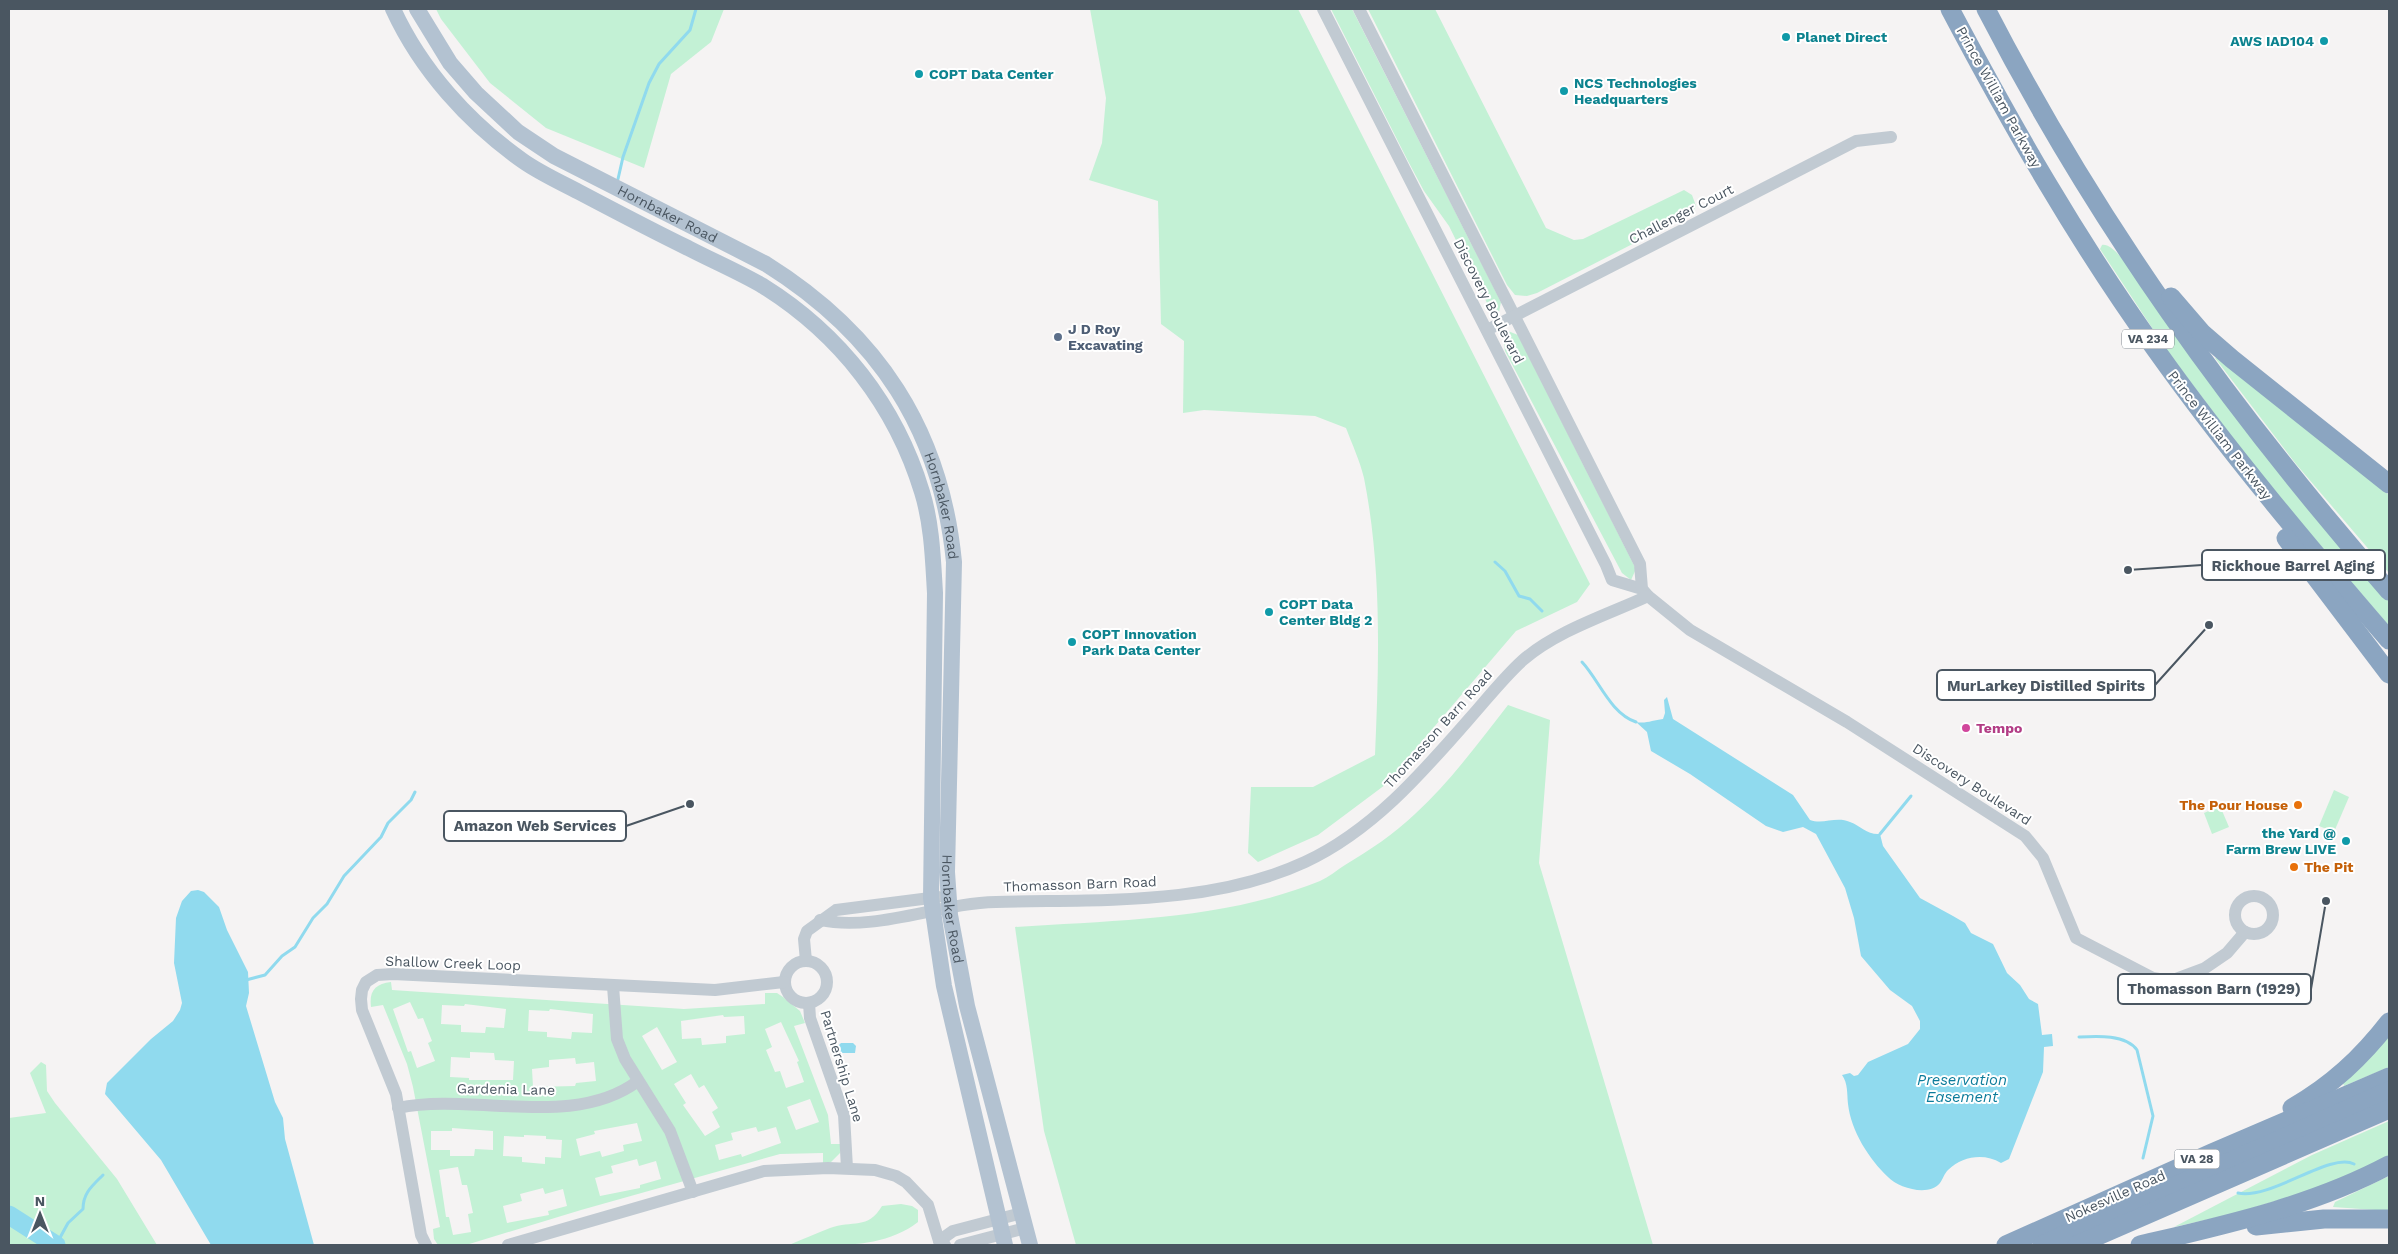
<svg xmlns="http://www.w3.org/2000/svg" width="2398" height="1254" font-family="'Work Sans',sans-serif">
	<rect width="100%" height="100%" fill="#f5f3f3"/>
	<!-- green -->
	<g fill="#c3f1d5" fill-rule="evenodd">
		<path d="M436 9H724L711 42 671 74 644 168 546 128 490 83 441 19Z"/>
		<path d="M1090 9H1298L1590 584 1577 602 1516 631 1405 761 1393 779 1318 835 1258 862 1248 853 1251 787H1313L1375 755C1379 663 1382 569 1364 478 1360 461 1352 444 1346 428L1315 416 1204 410 1183 413 1184 341 1161 324 1158 201 1089 180 1102 143 1106 98Z"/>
		<path d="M1331 9H1352L1501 302 1499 312H1494L1488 305 1449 226 1424 191 1408 161Z"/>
		<path d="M1368 9H1435L1546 228 1574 240 1583 239 1684 190 1692 195 1696 206 1693 213 1537 293 1527 296 1515 295 1507 285Z"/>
		<path d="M2102 245C2117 242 2145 292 2154 305L2389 600V626L2263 478 2168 352 2100 249Z"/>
		<path d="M1508 331 1518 335 1636 569 1631 580 1622 573 1505 351 1503 334Z"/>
		<path d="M2218 356 2389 495V573L2296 464 2215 358Z"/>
		<path d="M1508 705 1550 720 1539 863 1653 1245H1076L1044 1131 1015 927C1117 920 1223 920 1320 881 1329 877 1337 870 1345 865 1370 850 1394 834 1415 814 1450 782 1479 742 1508 705Z"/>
		<path d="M2334 790 2349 797 2334 832 2319 826Z"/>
		<path d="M2220 806 2229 827 2212 834 2204 813Z"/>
		<path d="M391 982 392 990 684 1009 765 1004V993H777L783 997 800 1011 805 1023 794 1026 828 1115 831 1144H840V1153L831 1162 823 1163V1153L780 1154 581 1210 466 1245H438L434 1239 433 1229 440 1227 413 1087 407 1064 383 1005 371 1007C369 991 375 984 391 982ZM410 1002 418 1019 423 1018 432 1041 428 1043 435 1061 417 1068 411 1051 408 1052 393 1009ZM465 1004 506 1009 504 1028 486 1027 485 1033 461 1032V1025L441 1024 442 1005 464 1006ZM550 1009 593 1014 592 1033 572 1032 571 1039 547 1037V1032L528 1031 529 1010 549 1011ZM723 1015 724 1017 744 1016 745 1034 726 1036V1043L702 1045 701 1038 682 1039 681 1021ZM781 1022 799 1061 797 1062 804 1082 786 1088 780 1071 775 1072 766 1050 772 1047 765 1029ZM657 1027 677 1062 662 1070 642 1036ZM470 1052 494 1053 495 1060 514 1061 513 1080H469V1078L450 1077 451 1057 470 1058ZM575 1058 576 1064 594 1062 596 1081 576 1083 575 1086 533 1087 532 1069 549 1067V1060ZM691 1074 699 1088 704 1085 718 1108 712 1112 720 1127 705 1136 683 1105 686 1103 674 1084ZM810 1099 819 1122 796 1130 787 1107ZM637 1123 642 1141 623 1145 624 1151 602 1157 600 1151 580 1156 576 1139 595 1134 594 1131ZM756 1127 758 1132 776 1127 781 1143 742 1157 741 1154 719 1160 715 1145 733 1140 731 1133ZM452 1128 493 1131V1150L475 1149 474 1156H450V1150H431V1131H452ZM524 1135 546 1136V1139L562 1140 561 1158 545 1157V1164L522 1162V1157L503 1156 504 1136 524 1137ZM637 1159 639 1166 656 1161 661 1179 640 1185V1188L600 1196 595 1178 613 1173 611 1166ZM458 1167 462 1185H467L473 1213 468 1214 471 1232 453 1235 449 1217H446L439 1170ZM543 1188 545 1194 563 1189 567 1206 548 1211 549 1215 507 1223 503 1206 522 1201 520 1194Z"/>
		<path d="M2389 1031V1067L2344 1086 2343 1083Z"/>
		<path d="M41 1062 46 1065 47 1091 55 1103 117 1179 157 1245H9V1118L46 1113 30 1073Z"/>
		<path d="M2389 1121V1157L2326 1186 2232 1214 2174 1227 2312 1155Z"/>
		<path d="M2389 1176V1211L2333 1207 2335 1202Z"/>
		<path d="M901 1204 912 1206 918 1210V1222C882 1250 832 1245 789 1245 803 1239 817 1233 830 1228 852 1220 868 1230 882 1206Z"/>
	</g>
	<!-- water -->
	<g fill="#90daee">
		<path d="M1667 697 1673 719 1793 795 1810 820C1823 825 1836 816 1850 822 1861 826 1867 835 1880 834L1883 846 1920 898 1953 916 1965 923 1971 933 1993 944 2007 973 2020 985 2029 999 2038 1004 2042 1035 2052 1034 2053 1046 2044 1047 2043 1072 2009 1159 2001 1163C1984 1153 1963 1156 1948 1170 1944 1174 1943 1179 1940 1183 1929 1197 1898 1188 1888 1177 1869 1159 1851 1131 1848 1104 1847 1094 1848 1083 1842 1075L1850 1073 1854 1076 1858 1075 1868 1062 1908 1044 1920 1029V1021L1912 1006 1890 990 1861 956 1854 918 1845 888 1816 834 1803 827 1783 832 1766 826 1690 774 1651 751 1647 732 1636 722C1646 724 1653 720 1663 719L1665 713 1664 700Z"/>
		<path d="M198 890 204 892 219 907 227 930 248 972 249 993 246 1006 275 1102 283 1118 285 1139 314 1245H211L161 1160 105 1094 107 1083 151 1039 173 1021 180 1010 182 1003 174 963 176 918 182 901 191 891Z"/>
		<path d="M841 1043H853L856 1046 855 1053H838L836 1048Z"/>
	</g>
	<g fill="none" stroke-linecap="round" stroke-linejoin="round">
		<!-- stream -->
		<g stroke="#90daee" stroke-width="3">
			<path d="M618 179 623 157 649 83 659 64 690 30 696 9"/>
			<path d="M1495 562 1505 571 1519 596 1530 599 1542 611"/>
			<path d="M1582 662C1599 680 1610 713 1636 722"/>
			<path d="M1880 834 1911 796"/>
			<path d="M246 980 265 975 282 956 295 947 313 918 327 904 344 876 381 837 388 823 411 800 415 792"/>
			<path d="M2079 1037C2096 1036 2126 1034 2137 1050L2153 1116 2143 1158"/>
			<path d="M2238 1193C2271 1200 2330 1152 2354 1164"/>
			<path d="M56 1245 68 1223 83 1209C83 1193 92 1186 103 1175"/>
		</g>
		<!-- river -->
		<path stroke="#90daee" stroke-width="19" d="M9 1215 56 1245"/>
		<!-- minor -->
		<g stroke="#c1cad2" stroke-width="12">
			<path d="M1323 9 1606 565 1612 580 1642 589"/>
			<path d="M1359 9 1640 564 1642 589 1648 596 1690 630 1847 722 2025 836 2043 858 2076 938 2153 978 2170 981 2205 968 2227 953 2245 932"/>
			<path d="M1487 330 1856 141 1891 137"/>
			<circle cx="2254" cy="915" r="19"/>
			<path d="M820 920C875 932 940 903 996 902 1098 899 1210 906 1305 862 1372 831 1422 773 1470 718 1487 699 1504 677 1523 660 1558 630 1607 615 1648 596"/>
			<circle cx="806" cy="982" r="21"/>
			<path d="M806 961 804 939 807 931 836 910 938 897"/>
			<path d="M613 986 617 1039 625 1059 670 1131 693 1192"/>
			<path d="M809 1003 810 1018 844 1115 847 1168"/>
			<path d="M398 1108C473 1092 573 1130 638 1081"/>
			<path d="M939 1241 953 1231 1022 1213"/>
			<path d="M426 1245 421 1235 396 1094 362 1010 361 999 362 990 366 982 377 975 393 974 715 990 784 982"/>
			<path d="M508 1245 764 1171 828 1168 875 1170 896 1176 906 1182 928 1205 939 1241 945 1245"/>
			<path d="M960 1245 1026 1228"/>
		</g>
		<!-- major -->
		<g stroke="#b3c2d1" stroke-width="16">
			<path d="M393 9C421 70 469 123 523 161 540 173 560 182 579 192 615 211 651 230 688 248 713 261 739 272 763 286 840 334 896 406 922 492 932 524 933 560 935 593L931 898 944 986 1005 1245"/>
			<path id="s1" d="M417 9 450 63 476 93 518 132 554 156 766 264C878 334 941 430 954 562L947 872 950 915 967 1006 1030 1245"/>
		</g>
		<!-- highway -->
		<g stroke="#8ba5c1" stroke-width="19">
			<path d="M1950 9C2012 126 2078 242 2156 350 2228 451 2308 546 2389 640"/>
			<path d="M1986 9C2097 224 2230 409 2389 591"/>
			<path d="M2171 297 2202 333 2232 359 2389 484"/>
			<path d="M2286 538 2389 674"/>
			<path d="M2292 1108C2332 1085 2361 1058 2389 1022"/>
			<path d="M2256 1226 2324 1219H2389"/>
			<path d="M2006 1245 2212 1153 2389 1077"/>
			<path d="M2042 1245 2389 1091"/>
			<path d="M2077 1245 2389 1109"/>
			<path d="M2140 1245C2225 1225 2312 1206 2389 1165"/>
		</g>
	</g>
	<!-- markers -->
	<g fill="#0f9aa8" stroke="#fff" stroke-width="2">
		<circle cx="1786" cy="37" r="5"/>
		<circle cx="2324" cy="41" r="5"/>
		<circle cx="919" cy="74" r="5"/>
		<circle cx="1564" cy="91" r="5"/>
		<circle cx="1269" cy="612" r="5"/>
		<circle cx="1072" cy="642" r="5"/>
		<circle cx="2346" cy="841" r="5"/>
	</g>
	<circle fill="#5c6f8a" stroke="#fff" stroke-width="2" cx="1058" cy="337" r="5"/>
	<circle fill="#d1479c" stroke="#fff" stroke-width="2" cx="1966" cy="728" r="5"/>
	<g fill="#e8710a" stroke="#fff" stroke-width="2">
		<circle cx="2298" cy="805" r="5"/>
		<circle cx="2294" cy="867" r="5"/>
	</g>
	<g text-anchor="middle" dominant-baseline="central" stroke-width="4" stroke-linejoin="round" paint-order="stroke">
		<!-- shield labels -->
		<g fill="#fff" stroke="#808990" stroke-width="1">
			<rect x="2122" y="329.5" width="52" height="19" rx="4"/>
			<rect x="2174.5" y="1149.5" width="45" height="19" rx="4"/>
		</g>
		<g font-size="12" font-weight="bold" fill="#4a5661">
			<text x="2148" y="339">VA 234</text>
			<text x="2197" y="1159">VA 28</text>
		</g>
		<!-- culture labels -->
		<g font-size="14" font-weight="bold" fill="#0d838f" stroke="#fff" text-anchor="start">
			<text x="1796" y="37">Planet Direct</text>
			<text x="2314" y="41" text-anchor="end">AWS IAD104</text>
			<text x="929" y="74">COPT Data Center</text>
			<text x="1574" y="83">NCS Technologies<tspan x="1574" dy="16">Headquarters</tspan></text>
			<text x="1279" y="604">COPT Data<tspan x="1279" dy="16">Center Bldg 2</tspan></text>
			<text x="1082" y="634">COPT Innovation<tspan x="1082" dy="16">Park Data Center</tspan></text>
			<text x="2336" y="833" text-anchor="end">the Yard @<tspan x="2336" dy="16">Farm Brew LIVE</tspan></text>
		</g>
		<!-- street labels -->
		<g font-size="14" fill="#4a5661" stroke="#fff">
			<text transform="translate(1999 97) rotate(61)">Prince William Parkway</text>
			<text stroke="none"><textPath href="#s1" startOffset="331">Hornbaker Road</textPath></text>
			<text transform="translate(1681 214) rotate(-27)">Challenger Court</text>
			<text transform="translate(1489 301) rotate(63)">Discovery Boulevard</text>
			<text transform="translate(2220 435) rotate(52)">Prince William Parkway</text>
			<text stroke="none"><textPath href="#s1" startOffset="750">Hornbaker Road</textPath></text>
			<text transform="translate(1438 729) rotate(-48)">Thomasson Barn Road</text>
			<text transform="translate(1972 784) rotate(33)">Discovery Boulevard</text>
			<text transform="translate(1080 884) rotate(-2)">Thomasson Barn Road</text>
			<text stroke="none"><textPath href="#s1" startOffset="1155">Hornbaker Road</textPath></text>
			<text transform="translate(453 963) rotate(2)">Shallow Creek Loop</text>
			<text transform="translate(842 1066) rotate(73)">Partnership Lane</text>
			<text transform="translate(506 1089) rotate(1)">Gardenia Lane</text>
			<text transform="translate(2115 1196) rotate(-24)">Nokesville Road</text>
		</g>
		<!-- service labels -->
		<g font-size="14" font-weight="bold" fill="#4e5e75" stroke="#fff" text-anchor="start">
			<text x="1068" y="329">J D Roy<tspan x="1068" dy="16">Excavating</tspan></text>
		</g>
		<!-- hotel labels -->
		<g font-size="14" font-weight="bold" fill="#b23c85" stroke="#fff" text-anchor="start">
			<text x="1976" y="728">Tempo</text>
		</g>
		<!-- food labels -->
		<g font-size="14" font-weight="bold" fill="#c56008" stroke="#fff" text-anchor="end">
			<text x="2288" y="805">The Pour House</text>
			<text x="2304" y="867" text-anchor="start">The Pit</text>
		</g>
		<!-- water labels -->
		<g font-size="15" font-style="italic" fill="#0c7c9b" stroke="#fff">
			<text x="1962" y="1080">Preservation<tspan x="1962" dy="17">Easement</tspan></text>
		</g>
	</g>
	<!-- callouts -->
	<path fill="none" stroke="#4a5661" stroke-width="2" d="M2128 570L2202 565M2209 625L2155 685M690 804L626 826M2326 901L2311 989"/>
	<g fill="#4a5661" stroke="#fff" stroke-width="2">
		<circle cx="2128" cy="570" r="5"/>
		<circle cx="2209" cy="625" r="5"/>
		<circle cx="690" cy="804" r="5"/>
		<circle cx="2326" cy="901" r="5"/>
	</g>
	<g fill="#fff" stroke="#4a5661" stroke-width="2">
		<rect x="2202" y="550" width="183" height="30" rx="5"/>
		<rect x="1937" y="670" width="218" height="30" rx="5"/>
		<rect x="444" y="811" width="182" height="30" rx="5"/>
		<rect x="2118" y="974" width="193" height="30" rx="5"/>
	</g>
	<g font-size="15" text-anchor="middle" font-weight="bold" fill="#4a5661">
		<text x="2293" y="571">Rickhoue Barrel Aging</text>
		<text x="2046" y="691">MurLarkey Distilled Spirits</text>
		<text x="535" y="831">Amazon Web Services</text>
		<text x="2214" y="994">Thomasson Barn (1929)</text>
	</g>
	<!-- border -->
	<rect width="2398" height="1254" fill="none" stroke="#4a5661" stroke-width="20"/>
	<!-- north arrow -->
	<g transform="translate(40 1214)" stroke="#ffffff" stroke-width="4" paint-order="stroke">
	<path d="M0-4L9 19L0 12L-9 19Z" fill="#4a5661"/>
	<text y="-8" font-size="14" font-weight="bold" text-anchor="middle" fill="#4a5661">N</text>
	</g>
</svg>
